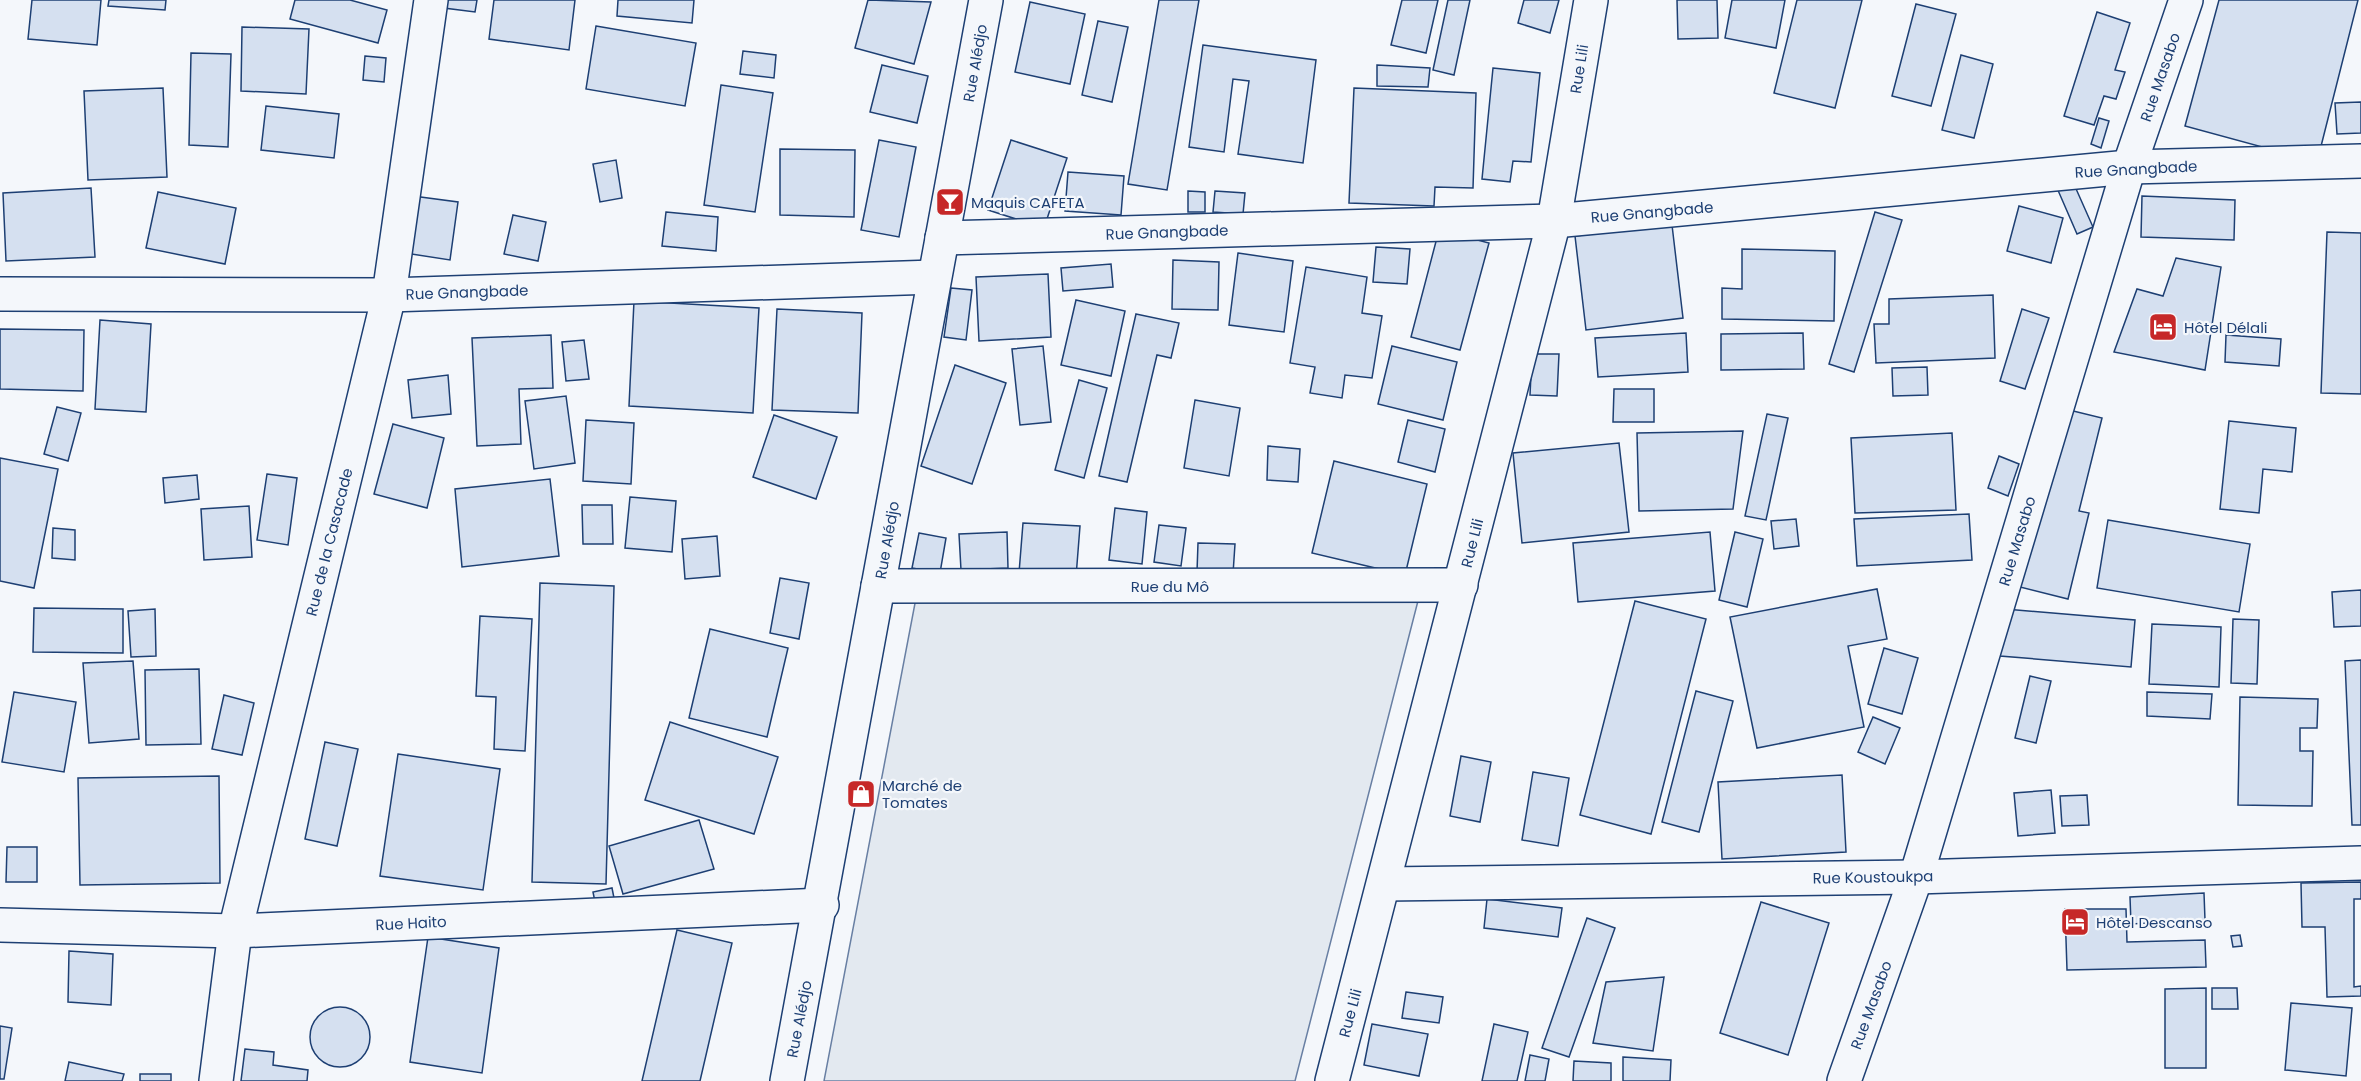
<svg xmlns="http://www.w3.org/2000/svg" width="2361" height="1081" font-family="Poppins,sans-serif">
	<rect width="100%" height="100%" fill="#f4f7fb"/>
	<!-- green -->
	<path fill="#e3e9f0" stroke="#687fa3" stroke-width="1.5" d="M1420 593 1295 1081H824L916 598Z"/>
	<!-- building -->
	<g fill="#d5e0f0" stroke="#1d3f73" stroke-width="1.5">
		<path d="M32 0H101L97 45 28 39Z"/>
		<path d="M109 0H166L165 10 108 6Z"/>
		<path d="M295 0H350L387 10 378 43 290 19Z"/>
		<path d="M445 0H477L475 12 444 8Z"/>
		<path d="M494 0H575L569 50 489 39Z"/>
		<path d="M618 0H694L692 23 617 16Z"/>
		<path d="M868 0 931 2 914 64 855 48Z"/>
		<path d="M1159 0H1199L1167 190 1128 184Z"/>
		<path d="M1402 0H1438L1426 53 1391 45Z"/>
		<path d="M1448 0H1470L1454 75 1433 70Z"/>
		<path d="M1524 0H1559L1550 33 1518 23Z"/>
		<path d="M1677 0H1717L1718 38 1678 39Z"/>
		<path d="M1732 0H1785L1776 48 1725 38Z"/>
		<path d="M1797 0H1862L1835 108 1774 93Z"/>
		<path d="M2219 0H2358L2317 162 2185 126Z"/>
		<path d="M1030 2 1085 14 1070 84 1015 72Z"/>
		<path d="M1916 4 1956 14 1931 106 1892 96Z"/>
		<path d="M2097 12 2130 23 2115 70 2125 72 2116 99 2104 96 2094 125 2064 116Z"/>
		<path d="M1098 21 1128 27 1112 102 1082 95Z"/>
		<path d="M596 26 696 43 685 106 586 89Z"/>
		<path d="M242 27 309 29 306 94 241 91Z"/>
		<path d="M1203 45 1316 60 1303 163 1238 154 1249 81 1233 79 1224 152 1189 147Z"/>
		<path d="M743 51 776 55 774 78 740 74Z"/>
		<path d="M191 53 231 54 228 147 189 145Z"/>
		<path d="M1961 55 1993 64 1974 138 1942 130Z"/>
		<path d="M365 56 386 58 384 82 363 80Z"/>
		<path d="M882 65 928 76 917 123 870 112Z"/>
		<path d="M1377 65 1430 68 1428 87 1377 86Z"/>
		<path d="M1493 68 1540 73 1531 162 1513 161 1510 182 1482 179Z"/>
		<path d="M721 85 773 93 755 212 704 205Z"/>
		<path d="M163 88 167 177 88 180 84 91Z"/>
		<path d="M1354 88 1476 93 1473 188 1435 187 1434 206 1349 203Z"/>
		<path d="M2361 102V133L2337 134 2335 103Z"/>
		<path d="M266 106 339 114 334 158 261 150Z"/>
		<path d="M2099 118 2109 121 2101 148 2091 144Z"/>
		<path d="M879 140 916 147 899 237 861 230Z"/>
		<path d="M1011 140 1067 158 1044 228 988 210Z"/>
		<path d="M780 149 855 150 854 217 780 215Z"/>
		<path d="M616 160 622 198 600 202 593 164Z"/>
		<path d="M1068 172 1124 176 1121 215 1065 211Z"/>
		<path d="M2073 182 2093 227 2077 234 2057 188Z"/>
		<path d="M91 188 95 257 6 261 3 193Z"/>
		<path d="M1188 191 1205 192V212H1188Z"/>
		<path d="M1215 191 1245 193 1243 214 1213 212Z"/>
		<path d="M158 192 236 208 225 264 146 248Z"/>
		<path d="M413 196 458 202 450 260 405 253Z"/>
		<path d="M2142 196 2235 200 2234 240 2141 237Z"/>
		<path d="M2019 206 2063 218 2051 263 2007 251Z"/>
		<path d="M666 212 718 217 716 251 662 246Z"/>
		<path d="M1875 212 1902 220 1854 372 1829 364Z"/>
		<path d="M513 215 546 222 538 261 504 254Z"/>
		<path d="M1672 225 1683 318 1586 330 1575 236Z"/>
		<path d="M1439 230 1489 243 1460 350 1411 337Z"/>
		<path d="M2327 232 2361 233V394L2321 393Z"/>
		<path d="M1376 247 1410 249 1407 284 1373 282Z"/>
		<path d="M1742 249 1835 251 1834 321 1722 319V288L1742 289Z"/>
		<path d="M1238 253 1293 261 1284 332 1229 325Z"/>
		<path d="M2176 258 2221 267 2205 370 2114 352 2137 289 2163 296Z"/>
		<path d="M1173 260 1219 262 1218 310 1172 309Z"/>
		<path d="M1111 264 1113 287 1063 291 1061 268Z"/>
		<path d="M1306 267 1367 277 1362 313 1382 316 1372 378 1345 375 1342 398 1310 393 1315 367 1290 363Z"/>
		<path d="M1048 274 1051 337 979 341 976 277Z"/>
		<path d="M951 288 972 290 966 340 944 337Z"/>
		<path d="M1993 295 1995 358 1876 363 1874 324H1889V299Z"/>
		<path d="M1076 300 1125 311 1111 376 1061 365Z"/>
		<path d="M634 301 759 308 753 413 629 406Z"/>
		<path d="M777 309 862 313 858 413 772 410Z"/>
		<path d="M2022 309 2049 318 2025 389 2000 381Z"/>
		<path d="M1136 314 1179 323 1171 358 1157 355 1127 482 1099 476Z"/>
		<path d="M100 320 151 324 146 412 95 409Z"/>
		<path d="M0 329 84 330 83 391 0 389Z"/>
		<path d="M1686 333 1688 372 1598 377 1595 338Z"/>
		<path d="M1803 333 1804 369 1721 370V334Z"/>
		<path d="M551 335 553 388 519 389 521 444 477 446 472 338Z"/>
		<path d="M2226 335 2281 339 2279 366 2225 362Z"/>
		<path d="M584 340 589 379 566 381 562 342Z"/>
		<path d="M1043 346 1051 422 1020 425 1012 349Z"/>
		<path d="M1392 346 1457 362 1443 420 1378 404Z"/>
		<path d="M1532 354H1559L1557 396 1530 395Z"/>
		<path d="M955 365 1006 383 972 484 921 466Z"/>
		<path d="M1927 367 1928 395 1893 396 1892 368Z"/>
		<path d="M448 375 451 414 412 418 408 380Z"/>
		<path d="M1079 380 1107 388 1084 478 1055 470Z"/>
		<path d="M1614 389H1654V422H1613Z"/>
		<path d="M566 396 575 463 534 469 525 401Z"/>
		<path d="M1195 400 1240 408 1229 476 1184 468Z"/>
		<path d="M57 407 81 413 68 461 44 454Z"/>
		<path d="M2061 408 2102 418 2079 511 2089 513 2068 599 2016 586Z"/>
		<path d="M1767 414 1788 418 1766 520 1745 516Z"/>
		<path d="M774 415 837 437 816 499 753 477Z"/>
		<path d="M586 420 634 423 631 484 583 481Z"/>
		<path d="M1408 420 1445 429 1435 472 1398 462Z"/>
		<path d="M2229 421 2296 428 2292 472 2263 469 2259 513 2220 509Z"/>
		<path d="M393 424 444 438 427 508 374 494Z"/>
		<path d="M1743 431 1733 509 1639 511 1637 433Z"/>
		<path d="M1952 433 1956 510 1855 513 1851 438Z"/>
		<path d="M1619 443 1629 532 1522 543 1513 453Z"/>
		<path d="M1268 446 1300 449 1298 482 1267 480Z"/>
		<path d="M1999 456 2019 464 2008 496 1988 488Z"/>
		<path d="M0 458 58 469 34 588 0 581Z"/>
		<path d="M1334 461 1427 484 1405 575 1312 553Z"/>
		<path d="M267 474 297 478 288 545 257 540Z"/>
		<path d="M197 475 199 499 165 503 163 478Z"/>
		<path d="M550 479 559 556 462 567 455 489Z"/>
		<path d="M630 497 676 501 672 552 625 548Z"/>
		<path d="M582 505H612L613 544H583Z"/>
		<path d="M249 506 252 557 204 560 201 509Z"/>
		<path d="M1115 508 1147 512 1142 564 1109 560Z"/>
		<path d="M1969 514 1972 560 1857 566 1854 519Z"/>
		<path d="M1796 519 1799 546 1774 549 1771 521Z"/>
		<path d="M2108 520 2250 544 2239 612 2097 588Z"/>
		<path d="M1023 523 1080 526 1076 577 1019 573Z"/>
		<path d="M1159 525 1186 528 1181 566 1154 562Z"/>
		<path d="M53 528 75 530V560L52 558Z"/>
		<path d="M1007 532 1008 568 961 570 959 534Z"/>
		<path d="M1710 532 1715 591 1578 602 1573 543Z"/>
		<path d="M1735 532 1763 539 1747 607 1719 600Z"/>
		<path d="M919 533 946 538 940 573 912 568Z"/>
		<path d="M717 536 720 576 685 579 682 539Z"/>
		<path d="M1198 543 1235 544 1233 574 1197 572Z"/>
		<path d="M780 578 809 583 799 639 770 633Z"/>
		<path d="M540 583 614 586 606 884 532 882Z"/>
		<path d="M1877 589 1887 639 1848 646 1864 727 1757 748 1730 617Z"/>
		<path d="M2361 590V626L2334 627 2332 592Z"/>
		<path d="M1635 601 1706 619 1651 834 1580 815Z"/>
		<path d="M34 608 123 609V653L33 652Z"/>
		<path d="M155 609 156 656 131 657 128 611Z"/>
		<path d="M2005 609 2135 620 2131 667 2000 656Z"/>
		<path d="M480 616 532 619 525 751 494 749 496 697 476 696Z"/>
		<path d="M2233 619 2259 620 2257 684 2231 683Z"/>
		<path d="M2152 624 2221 627 2219 687 2149 684Z"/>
		<path d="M710 629 788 648 767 737 689 718Z"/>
		<path d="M1884 648 1918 658 1902 714 1868 704Z"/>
		<path d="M2361 660V825H2352L2345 661Z"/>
		<path d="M133 661 139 739 89 743 83 663Z"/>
		<path d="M199 669 201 744 146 745 145 670Z"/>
		<path d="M2030 676 2051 681 2036 743 2015 738Z"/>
		<path d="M1696 691 1733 701 1699 832 1662 822Z"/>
		<path d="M14 692 76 702 64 772 2 762Z"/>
		<path d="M2147 692 2212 694 2210 719 2147 716Z"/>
		<path d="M224 695 254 703 242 755 212 749Z"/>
		<path d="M2240 697 2318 699 2317 728H2300V751H2313L2312 806 2238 805Z"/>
		<path d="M1873 717 1900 728 1885 764 1858 752Z"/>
		<path d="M670 722 778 757 754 834 645 800Z"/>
		<path d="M325 742 358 749 337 846 305 839Z"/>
		<path d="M398 754 500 769 483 890 380 876Z"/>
		<path d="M1461 756 1491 762 1480 822 1450 816Z"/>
		<path d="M1533 772 1569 778 1558 846 1522 840Z"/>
		<path d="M1842 775 1846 852 1722 859 1718 782Z"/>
		<path d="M219 776 220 883 80 885 78 778Z"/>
		<path d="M2051 790 2055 833 2018 836 2014 793Z"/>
		<path d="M2087 795 2089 825 2062 826 2060 796Z"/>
		<path d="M699 820 714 869 623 894 609 846Z"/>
		<path d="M7 847H37V882H6Z"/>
		<path d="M2361 882V899H2354V987L2361 986V996L2327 997 2325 927H2302L2301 883Z"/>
		<path d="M612 888 614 898 595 902 593 892Z"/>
		<path d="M2204 893 2205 920 2131 924 2130 897Z"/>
		<path d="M1487 899 1562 908 1558 937 1484 928Z"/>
		<path d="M1761 902 1829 923 1788 1055 1720 1033Z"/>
		<path d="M2065 909H2126L2127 942 2205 940 2206 967 2067 970Z"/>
		<path d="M1587 918 1615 928 1569 1057 1542 1048Z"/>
		<path d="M677 930 732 943 700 1081H642Z"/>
		<path d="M2240 935 2242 946 2233 947 2231 936Z"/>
		<path d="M428 937 499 948 482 1073 410 1062Z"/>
		<path d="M69 951 113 954 111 1005 68 1002Z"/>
		<path d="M1664 977 1653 1051 1593 1043 1606 982Z"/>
		<path d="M2206 988V1068H2165V989Z"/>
		<path d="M2212 988H2237L2238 1009H2212Z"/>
		<path d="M1406 992 1443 997 1439 1023 1402 1018Z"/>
		<path d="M2291 1003 2352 1008 2346 1076 2285 1070Z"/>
		<circle cx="340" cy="1037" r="30"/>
		<path d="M1372 1024 1428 1034 1419 1076 1364 1065Z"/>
		<path d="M1494 1024 1528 1032 1517 1081H1482Z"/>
		<path d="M0 1026 12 1028 4 1079H0Z"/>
		<path d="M245 1049 274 1052 273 1065 308 1070 307 1081H241Z"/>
		<path d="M1530 1055 1549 1059 1545 1081H1525Z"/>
		<path d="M1623 1057 1671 1060 1670 1081H1623Z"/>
		<path d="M1574 1061 1611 1063V1081H1573Z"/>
		<path d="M69 1062 124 1074 122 1081H65Z"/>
		<rect x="140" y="1074" width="31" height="7"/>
	</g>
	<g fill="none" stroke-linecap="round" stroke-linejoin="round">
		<!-- minor casing -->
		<g stroke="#1d3f73" stroke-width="36">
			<g id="minor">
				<path d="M942 238 1554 221 2129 167 2361 161"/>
				<path d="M0 294 389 295 934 277"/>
				<path d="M878 586 1461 585"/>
				<path d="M1384 884 1916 877 2361 863"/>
				<path d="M0 925 235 931 822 905"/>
				<path d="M216 1081 235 931 389 295 431 0"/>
				<path d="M787 1081 986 0"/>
				<path d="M1332 1081 1554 221 1591 0"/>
				<path d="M1844 1081 1916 877 2129 167 2186 0"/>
			</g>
		</g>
		<!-- minor -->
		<use href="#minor" stroke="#f4f7fb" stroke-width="33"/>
	</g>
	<!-- icons -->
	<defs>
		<g id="bar-square" transform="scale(1.5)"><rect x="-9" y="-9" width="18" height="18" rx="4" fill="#c62828" stroke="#f4f7fb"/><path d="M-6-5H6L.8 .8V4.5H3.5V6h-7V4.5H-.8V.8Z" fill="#fff"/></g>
		<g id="hotel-square" transform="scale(1.5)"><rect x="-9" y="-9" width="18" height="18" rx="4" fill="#c62828" stroke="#f4f7fb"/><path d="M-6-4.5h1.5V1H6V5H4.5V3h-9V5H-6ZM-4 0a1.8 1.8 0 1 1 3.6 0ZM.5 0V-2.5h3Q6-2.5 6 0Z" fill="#fff"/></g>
		<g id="shop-square" transform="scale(1.5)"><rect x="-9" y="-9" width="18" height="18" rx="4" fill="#c62828" stroke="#f4f7fb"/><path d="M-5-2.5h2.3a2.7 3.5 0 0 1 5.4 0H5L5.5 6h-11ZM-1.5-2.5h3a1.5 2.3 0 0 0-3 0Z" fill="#fff"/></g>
	</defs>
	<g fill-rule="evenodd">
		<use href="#bar-square" x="950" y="202"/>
		<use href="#hotel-square" x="2163" y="327"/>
		<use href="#shop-square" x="861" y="794"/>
		<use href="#hotel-square" x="2075" y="922"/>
	</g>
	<g text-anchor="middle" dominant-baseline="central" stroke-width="4.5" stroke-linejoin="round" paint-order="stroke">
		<!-- street labels -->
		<g font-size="15" fill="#1d3f73" stroke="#f4f7fb">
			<text transform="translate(975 63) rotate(-80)">Rue Alédjo</text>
			<text transform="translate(1579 69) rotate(-81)">Rue Lili</text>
			<text transform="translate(2160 77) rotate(-71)">Rue Masabo</text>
			<text transform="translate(2136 169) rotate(-3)">Rue Gnangbade</text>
			<text transform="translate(1652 212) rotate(-5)">Rue Gnangbade</text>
			<text transform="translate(1167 232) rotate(-2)">Rue Gnangbade</text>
			<text transform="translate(467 292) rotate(-2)">Rue Gnangbade</text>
			<text transform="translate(887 540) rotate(-80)">Rue Alédjo</text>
			<text transform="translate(2017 541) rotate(-73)">Rue Masabo</text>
			<text transform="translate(329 542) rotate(-76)">Rue de la Casacade</text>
			<text transform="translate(1472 543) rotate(-76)">Rue Lili</text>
			<text x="1170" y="586">Rue du Mô</text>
			<text transform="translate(1873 877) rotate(-1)">Rue Koustoukpa</text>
			<text transform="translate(411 923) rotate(-3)">Rue Haito</text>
			<text transform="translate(1871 1005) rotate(-70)">Rue Masabo</text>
			<text transform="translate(1350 1013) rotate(-75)">Rue Lili</text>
			<text transform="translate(799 1019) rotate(-79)">Rue Alédjo</text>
		</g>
		<!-- poi labels -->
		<g font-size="15" fill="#1d3f73" stroke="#f4f7fb" text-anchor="start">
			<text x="971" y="202">Maquis CAFETA</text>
			<text x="2184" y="327">Hôtel Délali</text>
			<text x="882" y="785">Marché de<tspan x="882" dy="17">Tomates</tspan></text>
			<text x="2096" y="922">Hôtel Descanso</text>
		</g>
	</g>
</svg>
